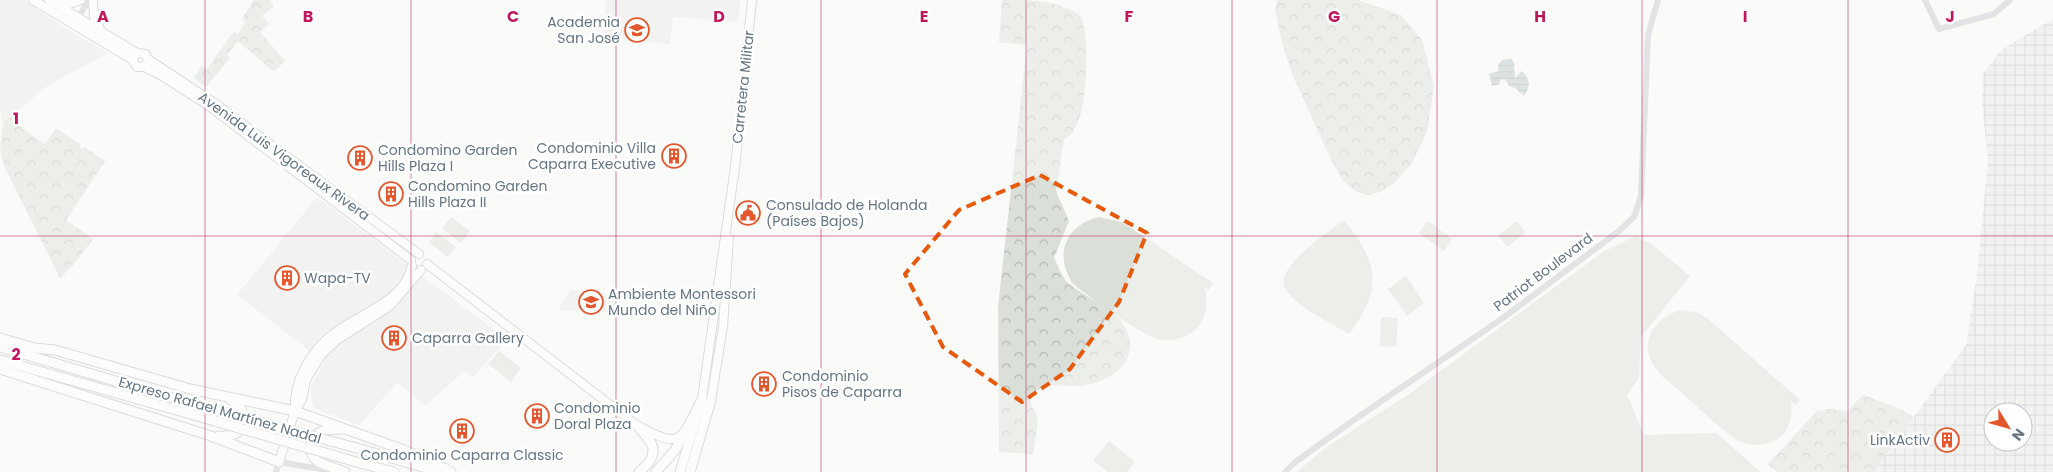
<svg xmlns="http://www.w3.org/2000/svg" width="2053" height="472" font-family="Poppins,sans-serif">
	<defs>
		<pattern id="industrial-grid" width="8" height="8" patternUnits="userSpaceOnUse" patternTransform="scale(1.25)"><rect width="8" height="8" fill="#e8e9e9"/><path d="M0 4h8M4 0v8" fill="none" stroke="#c0c1c2"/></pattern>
		<pattern id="forest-crowns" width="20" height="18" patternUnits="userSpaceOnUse" patternTransform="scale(1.25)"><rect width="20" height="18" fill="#dadfd7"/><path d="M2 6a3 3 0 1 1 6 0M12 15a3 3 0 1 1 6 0" fill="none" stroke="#b4b9b4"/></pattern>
		<pattern id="water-rules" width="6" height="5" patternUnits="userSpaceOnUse" patternTransform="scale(1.25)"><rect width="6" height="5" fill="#bbc7cb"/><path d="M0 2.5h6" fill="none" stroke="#9ca6aa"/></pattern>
	</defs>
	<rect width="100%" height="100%" fill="#fafaf8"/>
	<!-- built -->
	<g fill="#e8e9e9">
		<path d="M0 0H25L62 26 108 53 47 86 3 124 0 107Z"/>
		<path d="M606 0H740L738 22 673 17 670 44 603 38Z"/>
		<path d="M317 197 504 337 505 342 473 377 464 371 425 406 398 382 359 425 320 411 313 406 310 389 324 362 237 295Z"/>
		<path d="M571 290 619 295 617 312 558 310Z"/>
	</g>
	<!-- industrial -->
	<path fill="url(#industrial-grid)" fill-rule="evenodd" d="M2053 19V472H1874L1966 345 1976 282 1988 161 1982 104 1983 74 2001 50ZM1993 412H2023V442H1993Z"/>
	<!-- green -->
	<g fill="#dadfd7">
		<path d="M451 217 470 231 461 243 442 228Z"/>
		<path d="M1099 217 1122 222 1213 283 1209 290 1205 288C1208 302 1207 317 1197 328 1187 338 1172 342 1158 339 1141 335 1090 297 1074 285 1053 256 1065 225 1099 217Z"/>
		<path d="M1344 220C1379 263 1383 289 1349 334 1331 323 1298 308 1286 290 1271 269 1330 231 1344 220Z"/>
		<path d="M1428 221 1452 239 1444 251 1419 233Z"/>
		<path d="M1516 221 1525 232 1508 247 1498 236Z"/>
		<path d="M436 232 456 247 448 257 429 242Z"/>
		<path d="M1635 236 1653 245 1690 276 1641 337 1639 377 1627 395 1644 435 1716 433 1761 472H1297L1324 449 1409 394 1603 252Z"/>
		<path d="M1406 276 1424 303 1407 316 1388 289Z"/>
		<path d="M1681 310 1696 312 1708 319 1800 400 1796 405 1791 401C1796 436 1768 453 1738 441 1718 427 1700 409 1682 393 1672 384 1658 375 1652 363 1639 338 1658 316 1681 310Z"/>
		<path d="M1381 317 1398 318 1396 347 1380 346Z"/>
		<path d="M499 351 521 368 511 382 488 364Z"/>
		<path d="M1109 441 1135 462 1127 472H1108L1093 460Z"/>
	</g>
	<!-- forest -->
	<g fill="url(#forest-crowns)">
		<path d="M254 0H270L274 6 262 16 269 24 260 32 285 61 274 72 238 41 227 55 230 58 206 87 194 78 202 66 207 69 234 31 238 34 245 22 242 19Z"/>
		<path d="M1002 0C1029 0 1056 0 1078 14 1091 25 1086 91 1082 108 1080 120 1074 133 1064 140L1056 191 1069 221 1054 258C1058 265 1061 275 1067 282 1070 285 1075 288 1079 291 1100 305 1131 317 1130 347 1128 372 1100 385 1076 386 1063 387 1042 381 1033 395 1027 404 1034 408 1037 416 1039 423 1034 445 1033 454L999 452 998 307 1027 45 999 42Z"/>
		<path d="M1277 0H1358L1401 15 1422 40 1434 86 1427 132 1412 163 1393 184 1380 192 1368 195 1357 192 1343 181 1329 155 1293 76 1282 43 1275 10Z"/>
		<path d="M18 111 21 128 45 144 56 128 81 145 79 147 82 149 84 147 105 161 66 220 93 239C82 254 73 266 60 278L4 166 0 150 3 124Z"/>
		<path d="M1863 395 1900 409 1914 417 1874 472H1777L1768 464 1817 411 1829 409 1847 411Z"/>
	</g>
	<!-- water -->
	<path fill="url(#water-rules)" d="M1511 59 1514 62 1515 78 1522 71C1530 79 1531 87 1524 96L1515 88 1509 86 1505 79 1500 80V84L1492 86 1489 74 1499 71 1498 65 1502 60Z"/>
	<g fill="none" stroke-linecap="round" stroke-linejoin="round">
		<!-- major casing -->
		<g stroke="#b5babe" stroke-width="10">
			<g id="major">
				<path d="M33 0 133 60"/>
				<path d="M49 0 137 53 146 54 148 62 144 67H137L134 63 133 58 137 53"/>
				<path d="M93 0 94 17 101 31"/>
				<path d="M57 3 69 4 81 0"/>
				<path d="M148 59 216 104 419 254"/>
				<path d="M144 67 162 76 209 106 411 260"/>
				<path d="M734 177 752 0"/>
				<path d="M427 264 635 424C683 451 679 441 702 399L734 174"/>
				<path d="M711 400 723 327 729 238"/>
				<path d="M295 410C294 395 297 383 304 369 311 356 321 343 333 334 359 313 404 303 412 266"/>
				<path d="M279 462 295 411 302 399 306 380 321 355 337 340 390 306 421 270"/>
			</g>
		</g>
		<!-- highway casing -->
		<g stroke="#b4b9bd" stroke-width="11">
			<g id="highway">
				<path d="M0 338 34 348 55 350 190 389 295 411 404 450 432 461 451 472"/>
				<path d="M0 347 190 403"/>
				<path d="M0 360 187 413"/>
				<path d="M0 369 211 436 279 462"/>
				<path d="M635 424C653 442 663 453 639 472"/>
				<path d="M342 429C335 429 328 429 322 431 311 436 307 452 316 460 324 466 336 468 345 472"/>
				<path d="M219 436C247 439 253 412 230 399"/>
				<path d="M364 450 440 472"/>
				<path d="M360 463 394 472"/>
				<path d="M656 472 675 450 686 431"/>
				<path d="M680 472 702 399"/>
				<path d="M690 472 711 400"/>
			</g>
		</g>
		<!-- minor -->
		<g stroke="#c3c8cc" stroke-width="6">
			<path d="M1925 0 1939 29 1994 14 2010 0"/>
			<path d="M78 18 89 0"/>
			<path d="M276 472 279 462 333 471"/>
			<path d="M1285 472 1294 463 1351 422 1503 318 1619 231 1634 217 1641 196 1648 35 1658 0"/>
		</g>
		<!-- major -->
		<use href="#major" stroke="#fff" stroke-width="8"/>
		<!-- highway -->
		<use href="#highway" stroke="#fff" stroke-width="9"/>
		<!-- highway-bridge casing -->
		<g stroke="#b4b9bd" stroke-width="11" stroke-linecap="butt">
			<g id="highway-bridge">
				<path d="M190 403 364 450"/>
				<path d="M187 413 360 463"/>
			</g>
		</g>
		<!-- highway-bridge -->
		<use href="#highway-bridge" stroke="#fff" stroke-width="9"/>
	</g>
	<!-- marked area -->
	<path d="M0 0H2053V472H0ZM1040 175 1147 233 1119 302 1070 369 1022 402 943 347 905 274 959 210Z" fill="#fafaf8" fill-opacity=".55" fill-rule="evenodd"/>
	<path fill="none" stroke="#e8590c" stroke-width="4" stroke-dasharray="10 6" stroke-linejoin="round" d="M1040 175 1147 233 1119 302 1070 369 1022 402 943 347 905 274 959 210Z"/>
	<!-- grid -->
	<path fill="none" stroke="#c2185b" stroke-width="1" stroke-opacity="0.55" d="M205 0V472M411 0V472M616 0V472M821 0V472M1026 0V472M1232 0V472M1437 0V472M1642 0V472M1848 0V472M0 236H2053"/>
	<!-- icons -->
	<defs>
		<g id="school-ring" transform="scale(1.25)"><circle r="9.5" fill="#fff" stroke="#e4572e" stroke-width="1.5"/><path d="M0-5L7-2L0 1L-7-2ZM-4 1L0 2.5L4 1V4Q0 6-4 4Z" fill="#e4572e"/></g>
		<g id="building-ring" transform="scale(1.25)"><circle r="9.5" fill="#fff" stroke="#e4572e" stroke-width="1.5"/><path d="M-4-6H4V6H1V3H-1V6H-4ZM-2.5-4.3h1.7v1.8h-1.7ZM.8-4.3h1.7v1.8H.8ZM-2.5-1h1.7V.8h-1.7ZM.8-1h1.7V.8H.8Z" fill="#e4572e"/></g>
		<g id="civic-ring" transform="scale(1.25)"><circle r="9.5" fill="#fff" stroke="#e4572e" stroke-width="1.5"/><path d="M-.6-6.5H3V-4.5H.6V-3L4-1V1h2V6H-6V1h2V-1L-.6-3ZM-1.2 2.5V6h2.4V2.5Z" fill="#e4572e"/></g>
	</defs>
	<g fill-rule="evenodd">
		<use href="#school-ring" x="637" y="30"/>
		<use href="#building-ring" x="674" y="156"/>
		<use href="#building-ring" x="360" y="158"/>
		<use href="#building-ring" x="391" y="194"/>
		<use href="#civic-ring" x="748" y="213"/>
		<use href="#building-ring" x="287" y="278"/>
		<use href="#school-ring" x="591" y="302"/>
		<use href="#building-ring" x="394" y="338"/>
		<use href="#building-ring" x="764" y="384"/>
		<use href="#building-ring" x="537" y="416"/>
		<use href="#building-ring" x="462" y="431"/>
		<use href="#building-ring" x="1947" y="440"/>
	</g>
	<g text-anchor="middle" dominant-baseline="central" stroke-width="5" stroke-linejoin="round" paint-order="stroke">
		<!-- poi labels -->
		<g font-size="14" fill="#657683" stroke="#fff" text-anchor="start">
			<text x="620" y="22" text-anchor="end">Academia<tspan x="620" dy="16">San José</tspan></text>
			<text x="656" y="148" text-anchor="end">Condominio Villa<tspan x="656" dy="16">Caparra Executive</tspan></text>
			<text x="378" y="150">Condomino Garden<tspan x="378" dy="16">Hills Plaza I</tspan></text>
			<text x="408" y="186">Condomino Garden<tspan x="408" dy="16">Hills Plaza II</tspan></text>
			<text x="766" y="205">Consulado de Holanda<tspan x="766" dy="16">(Países Bajos)</tspan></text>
			<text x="304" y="278">Wapa-TV</text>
			<text x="608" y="294">Ambiente Montessori<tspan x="608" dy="16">Mundo del Niño</tspan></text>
			<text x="412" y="338">Caparra Gallery</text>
			<text x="782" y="376">Condominio<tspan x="782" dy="16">Pisos de Caparra</tspan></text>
			<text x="554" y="408">Condominio<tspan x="554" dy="16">Doral Plaza</tspan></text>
			<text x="1930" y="440" text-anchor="end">LinkActiv</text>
			<text x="462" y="455" text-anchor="middle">Condominio Caparra Classic</text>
		</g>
		<!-- street labels -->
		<g font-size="14" fill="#657683" stroke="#fff">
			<text transform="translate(743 87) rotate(-84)">Carretera Militar</text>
			<text transform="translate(284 156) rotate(36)">Avenida Luis Vigoreaux Rivera</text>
			<text transform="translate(1543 272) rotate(-37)">Patriot Boulevard</text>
			<text transform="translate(220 410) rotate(16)">Expreso Rafael Martínez Nadal</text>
		</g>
	</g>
	<g font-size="16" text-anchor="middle" font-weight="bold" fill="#c2185b" stroke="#fff" stroke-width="5" stroke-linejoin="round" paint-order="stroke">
		<text x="103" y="22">A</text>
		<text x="308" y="22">B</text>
		<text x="513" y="22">C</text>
		<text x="719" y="22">D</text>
		<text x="924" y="22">E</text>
		<text x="1129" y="22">F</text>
		<text x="1334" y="22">G</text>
		<text x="1540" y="22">H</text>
		<text x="1745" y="22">I</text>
		<text x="1950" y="22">J</text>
		<text x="16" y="124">1</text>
		<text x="16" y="360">2</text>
	</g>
	<!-- north arrow -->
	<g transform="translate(2008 427) rotate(127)"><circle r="24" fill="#ffffff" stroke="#c1c8cd"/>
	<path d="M0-4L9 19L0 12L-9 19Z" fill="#e4572e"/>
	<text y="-8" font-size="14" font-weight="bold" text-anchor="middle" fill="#657683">N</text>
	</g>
</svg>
